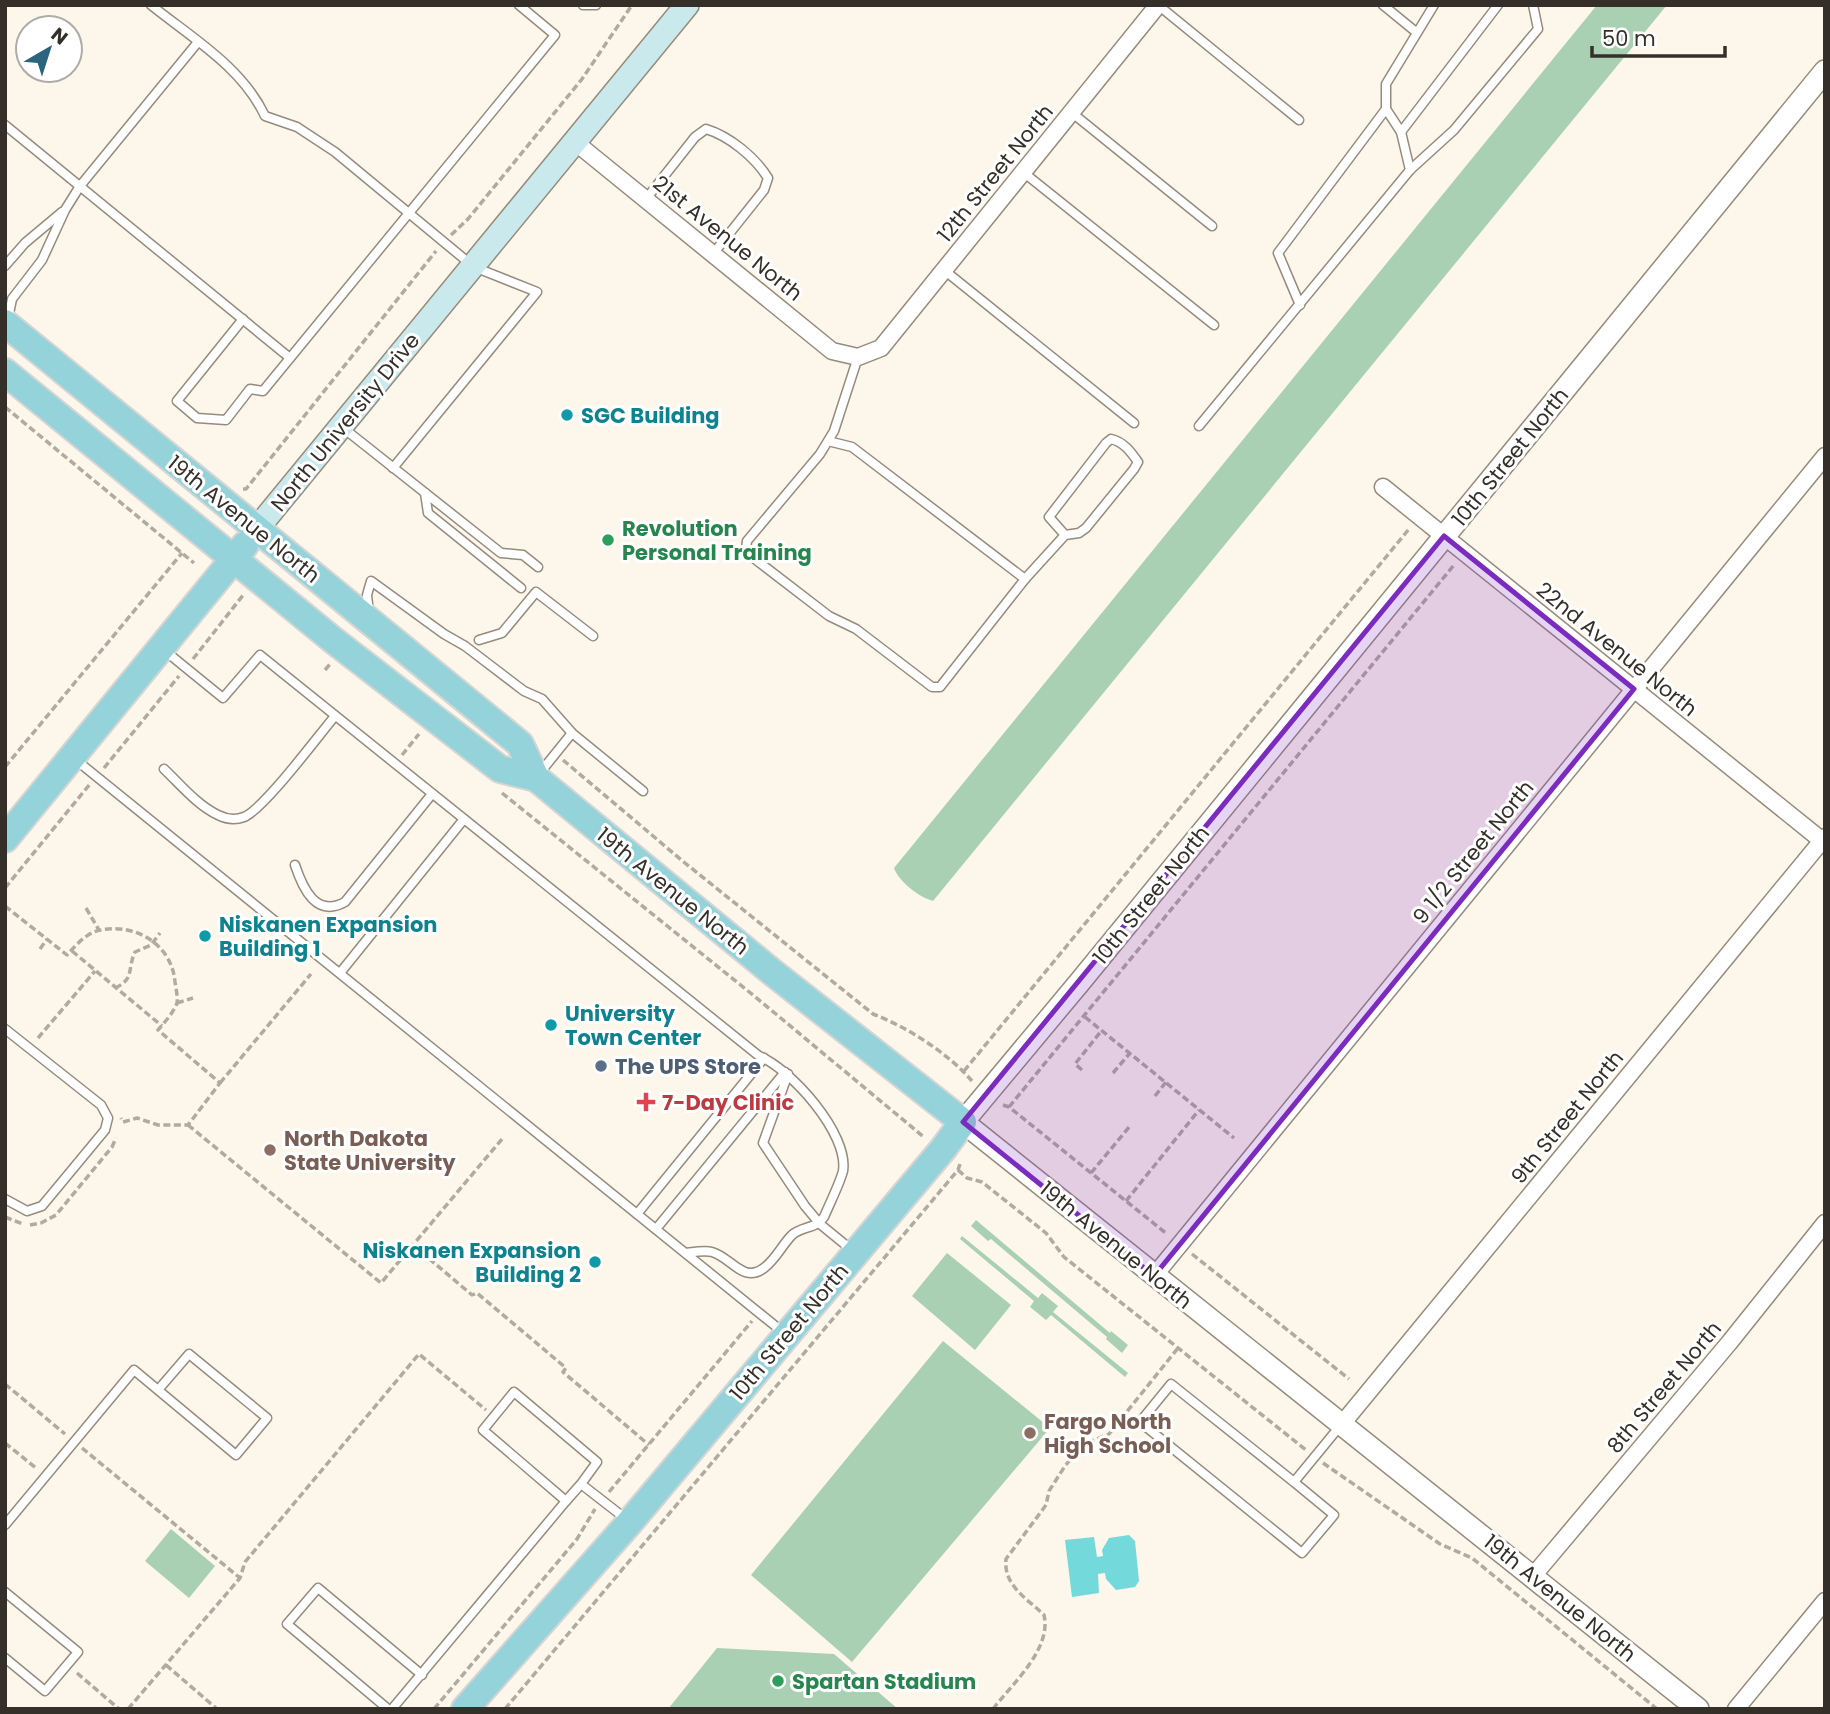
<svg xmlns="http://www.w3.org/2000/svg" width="1830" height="1714" font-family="Poppins,sans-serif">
	<rect width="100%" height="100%" fill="#fdf6eb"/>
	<!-- green -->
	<g fill="#a9d0b2">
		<path d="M1597 5H1667L933 901C919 897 899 882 894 868Z"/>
		<path d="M976 1220 1110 1333 1111 1331 1128 1345 1122 1353 1106 1339 1107 1337 991 1239 988 1241 971 1226Z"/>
		<path d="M962 1236 1038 1298 1042 1293 1058 1306 1053 1312 1128 1373 1125 1377 1051 1315 1046 1320 1030 1307 1034 1301 960 1239Z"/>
		<path d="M947 1253 1011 1305 975 1350 912 1296Z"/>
		<path d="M943 1341 1050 1428 852 1662 751 1575Z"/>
		<path d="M171 1529 215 1566 189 1598 145 1561Z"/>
		<path d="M717 1648 834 1654 898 1709H668Z"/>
	</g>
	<!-- water -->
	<path fill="#73d9db" d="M1129 1535 1135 1541 1139 1581 1135 1587 1116 1590 1106 1579 1105 1573 1098 1574 1099 1593 1072 1597 1065 1540 1094 1537 1097 1557 1103 1556 1102 1550 1109 1538Z"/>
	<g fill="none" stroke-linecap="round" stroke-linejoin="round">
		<!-- service casing -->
		<g stroke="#968b7c" stroke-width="11">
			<g id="service">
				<path d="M151 5C192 38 242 67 265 116L297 127 335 152 474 267 537 292 393 468"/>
				<path d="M583 5H596"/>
				<path d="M1158 5 1299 120"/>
				<path d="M1383 5 1416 32"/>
				<path d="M1386 109 1401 132 1410 170"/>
				<path d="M1071 112 1212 226"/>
				<path d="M5 125 290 358"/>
				<path d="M1401 132 1498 5"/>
				<path d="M1023 172 1214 325"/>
				<path d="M646 199 695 137 706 129C729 136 755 157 768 178L764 190 713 254"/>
				<path d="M5 266 25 243 62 212"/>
				<path d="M944 270 1134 423"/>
				<path d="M1300 305 1278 253 1386 109V84L1434 5"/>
				<path d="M8 319 12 299 42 260 65 210 80 186 198 42"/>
				<path d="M243 319 177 401 197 418 226 420 250 389 263 391 555 35 519 5"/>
				<path d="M1199 426 1410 170 1454 130 1538 29 1533 5"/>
				<path d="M342 427 501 553 523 555 538 567"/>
				<path d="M828 441 852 447 1025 579 940 687H932L856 629 829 616 751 556 746 549 747 541 820 454 834 431 858 357"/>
				<path d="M425 493 428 513 521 588"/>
				<path d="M1025 579 1065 535 1079 533 1086 528 1134 469 1138 462C1131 452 1124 442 1111 439L1106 443 1049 517 1065 535"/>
				<path d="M369 613 367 595 371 581 444 634 465 646 524 691 542 699 572 733 643 791"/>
				<path d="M479 640 502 633 536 592 593 636"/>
				<path d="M164 650 223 698 260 655 759 1056C791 1069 849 1134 843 1171 840 1183 829 1205 824 1217 816 1229 802 1226 792 1235 782 1245 776 1259 764 1268 743 1284 731 1257 712 1252 705 1250 694 1252 686 1253"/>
				<path d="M76 760 784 1333"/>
				<path d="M164 769C180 784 197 805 218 815 226 819 236 820 244 817 264 809 318 736 335 716"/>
				<path d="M539 774 572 733"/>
				<path d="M295 865C303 889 316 918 345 902L432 794"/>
				<path d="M340 973 464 819"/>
				<path d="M5 1029 101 1105 108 1118 105 1130 42 1206 27 1211 5 1199"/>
				<path d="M788 1074 763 1143 805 1206 820 1224 853 1251"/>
				<path d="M637 1214 764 1058"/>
				<path d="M656 1229 785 1072"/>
				<path d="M1294 1482 1171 1384 1140 1422 1302 1553 1334 1515 1294 1482 1340 1426"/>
				<path d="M581 1484 566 1501 483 1430 514 1392 597 1462 581 1484 626 1519"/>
				<path d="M5 1525 134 1370 236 1455 267 1418 189 1354 158 1390"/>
				<path d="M5 1592 78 1652 45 1691 5 1658"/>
				<path d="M388 1709 287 1624 318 1588 422 1675"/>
				<path d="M392 1709 566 1501"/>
			</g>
		</g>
		<!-- minor casing -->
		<g stroke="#968b7c" stroke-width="19">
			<g id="minor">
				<path d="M575 142 832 351 858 357 881 348 1158 5"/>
				<path d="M1383 487 1825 843"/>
				<path d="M1154 1276 1825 456"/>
				<path d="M1342 1424 1825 837"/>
				<path d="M1533 1576 1729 1343 1825 1223"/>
				<path d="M1736 1709 1825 1601"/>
			</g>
		</g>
		<!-- tertiary casing -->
		<g stroke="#968b7c" stroke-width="24">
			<path id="tertiary" d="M1698 1709 963 1122 1079 983 1825 71"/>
		</g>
		<!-- secondary casing -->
		<g stroke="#968b7c" stroke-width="26">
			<path id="secondary" d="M256 530 687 5"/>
		</g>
		<!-- primary casing -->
		<g stroke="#d6d5d4" stroke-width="30">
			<g id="primary">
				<path d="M5 323 520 744 536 778"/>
				<path d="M5 372 333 640 500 769 536 778 772 972 963 1122 943 1149 630 1522 465 1709"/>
				<path d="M5 839 245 545"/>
			</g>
		</g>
		<!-- path -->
		<g stroke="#b0aaa1" stroke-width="3.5" stroke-dasharray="7 3.5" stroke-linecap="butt">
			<path d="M451 235 468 219 582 79 632 5"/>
			<path d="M5 407 194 563"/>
			<path d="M243 489H246L436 251"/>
			<path d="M193 659 244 594"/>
			<path d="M325 670 331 663"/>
			<path d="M402 755 419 734"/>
			<path d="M563 760 685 863 873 1014C907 1027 948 1053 972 1081"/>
			<path d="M5 767 182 553"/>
			<path d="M104 768 179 676"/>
			<path d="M502 793 753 995 925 1138"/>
			<path d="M5 888 90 784"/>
			<path d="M5 906 67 955C76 945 87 932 101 930 136 923 172 945 175 982 176 988 178 998 177 1003 174 1012 164 1023 158 1030L220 1083 188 1125H158L137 1118 123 1122 121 1118"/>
			<path d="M86 908 99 930"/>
			<path d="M40 949 47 939"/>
			<path d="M72 951 162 1026"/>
			<path d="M115 988C135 979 127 969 135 952L151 945 160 933"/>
			<path d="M177 1003 193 998"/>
			<path d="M1085 1017 1234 1138"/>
			<path d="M38 1038 95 971"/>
			<path d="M1082 1070 1075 1064 1102 1030"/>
			<path d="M964 1071 1409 529"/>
			<path d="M1113 1073 1130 1053"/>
			<path d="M220 1083 311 974"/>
			<path d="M1155 1096 1166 1082"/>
			<path d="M1003 1105 1009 1107 1167 1234"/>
			<path d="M1009 1107 1454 565"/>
			<path d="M188 1125 381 1283 502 1139"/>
			<path d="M958 1170 967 1178 982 1182 1046 1233 1064 1257 1306 1450"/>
			<path d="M1091 1173 1130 1126"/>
			<path d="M1126 1201 1199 1110"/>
			<path d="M5 1217 23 1224"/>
			<path d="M30 1225 41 1223 56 1215 112 1147 116 1138"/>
			<path d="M413 1245 472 1295 477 1293 566 1368 563 1372 649 1445"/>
			<path d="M1192 1254 1349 1379"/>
			<path d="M5 1304H6"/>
			<path d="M5 1384 65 1434"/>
			<path d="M5 1443 36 1468"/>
			<path d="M82 1448 240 1578"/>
			<path d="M1323 1463 1440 1544 1472 1558 1657 1709"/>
			<path d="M609 1492 752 1321"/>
			<path d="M166 1665 217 1709"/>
			<path d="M77 1673 119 1709"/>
			<path d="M128 1709 240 1578 245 1562 419 1354 486 1410"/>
			<path d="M434 1709 577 1539 595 1509"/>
			<path d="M505 1709 958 1170 960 1164"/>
			<path d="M993 1709C1012 1684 1052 1649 1044 1615 1028 1599 1003 1586 1006 1559L1046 1505 1049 1491 1065 1466 1082 1445 1109 1434 1178 1348"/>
		</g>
		<!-- service -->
		<use href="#service" stroke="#fff" stroke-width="8"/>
		<!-- minor -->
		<use href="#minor" stroke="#fff" stroke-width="16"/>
		<!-- tertiary -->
		<use href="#tertiary" stroke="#fff" stroke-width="21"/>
		<!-- secondary -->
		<use href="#secondary" stroke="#cae9ec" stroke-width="23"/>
		<!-- primary -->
		<use href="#primary" stroke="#95d3da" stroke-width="26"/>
	</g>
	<!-- marked area -->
	<path fill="#7b2cbf" fill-opacity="0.2" stroke="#7b2cbf" stroke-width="5" stroke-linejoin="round" d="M1444 536 1634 689 1154 1276 963 1122Z"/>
	<!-- markers -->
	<g fill="#0f9aa8" stroke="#fff" stroke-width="2.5">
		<circle cx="567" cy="415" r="7"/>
		<circle cx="205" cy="936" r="7"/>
		<circle cx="551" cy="1025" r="7"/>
		<circle cx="595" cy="1262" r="7"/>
	</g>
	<g fill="#2e9e5b" stroke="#fff" stroke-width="2.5">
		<circle cx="608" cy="540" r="7"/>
		<circle cx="778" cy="1681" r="7"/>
	</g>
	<circle fill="#5c6f8a" stroke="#fff" stroke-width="2.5" cx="601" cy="1066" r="7"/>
	<path fill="#e0444e" stroke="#fff" stroke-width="2.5" d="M642.5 1091.5h7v7h7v7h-7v7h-7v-7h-7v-7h7z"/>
	<g fill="#8d6e63" stroke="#fff" stroke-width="2.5">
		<circle cx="270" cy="1150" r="7"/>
		<circle cx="1030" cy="1433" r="7"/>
	</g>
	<g text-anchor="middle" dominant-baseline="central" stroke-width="6" stroke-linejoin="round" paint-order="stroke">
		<!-- street labels -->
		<g font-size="21" fill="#342f29" stroke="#fff">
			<text transform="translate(995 173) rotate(-51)">12th Street North</text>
			<text transform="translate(728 238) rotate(39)">21st Avenue North</text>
			<text transform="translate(345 422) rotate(-51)">North University Drive</text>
			<text transform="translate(1510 457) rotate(-51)">10th Street North</text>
			<text transform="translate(244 519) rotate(39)">19th Avenue North</text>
			<text transform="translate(1617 649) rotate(39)">22nd Avenue North</text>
			<text transform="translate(1473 852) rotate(-51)">9 1/2 Street North</text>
			<text transform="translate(673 891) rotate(39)">19th Avenue North</text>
			<text transform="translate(1151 895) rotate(-51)">10th Street North</text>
			<text transform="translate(1567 1117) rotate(-51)">9th Street North</text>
			<text transform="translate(1116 1245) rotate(39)">19th Avenue North</text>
			<text transform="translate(789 1332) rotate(-50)">10th Street North</text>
			<text transform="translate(1664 1387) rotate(-50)">8th Street North</text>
			<text transform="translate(1560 1598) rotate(39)">19th Avenue North</text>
		</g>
		<!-- culture labels -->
		<g font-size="21" font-weight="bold" fill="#0d838f" stroke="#fff" text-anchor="start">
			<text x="581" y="415">SGC Building</text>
			<text x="219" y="924">Niskanen Expansion<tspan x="219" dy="24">Building 1</tspan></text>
			<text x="565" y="1013">University<tspan x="565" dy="24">Town Center</tspan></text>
			<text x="581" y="1250" text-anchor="end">Niskanen Expansion<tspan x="581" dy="24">Building 2</tspan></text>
		</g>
		<!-- leisure labels -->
		<g font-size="21" font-weight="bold" fill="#27864d" stroke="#fff" text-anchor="start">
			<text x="622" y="528">Revolution<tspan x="622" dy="24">Personal Training</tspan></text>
			<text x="792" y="1681">Spartan Stadium</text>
		</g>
		<!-- service labels -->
		<g font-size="21" font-weight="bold" fill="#4e5e75" stroke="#fff" text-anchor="start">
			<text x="615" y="1066">The UPS Store</text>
		</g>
		<!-- health labels -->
		<g font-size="21" font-weight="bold" fill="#be3a42" stroke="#fff" text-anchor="start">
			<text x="662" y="1102">7-Day Clinic</text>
		</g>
		<!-- education labels -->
		<g font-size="21" font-weight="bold" fill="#785e54" stroke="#fff" text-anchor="start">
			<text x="284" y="1138">North Dakota<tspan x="284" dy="24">State University</tspan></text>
			<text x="1044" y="1421">Fargo North<tspan x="1044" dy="24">High School</tspan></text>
		</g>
	</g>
	<!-- border -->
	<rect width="1830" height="1714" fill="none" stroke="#342f29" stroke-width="14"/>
	<!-- north arrow -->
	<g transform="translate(49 49) rotate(39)"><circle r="33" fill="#ffffff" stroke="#aeaca9" stroke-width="2"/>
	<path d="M0-5L12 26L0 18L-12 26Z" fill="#2c647e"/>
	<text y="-10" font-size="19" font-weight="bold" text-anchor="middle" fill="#342f29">N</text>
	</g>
	<!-- scale -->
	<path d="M1592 46v10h133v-10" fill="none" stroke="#342f29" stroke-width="3.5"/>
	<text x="1602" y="46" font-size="21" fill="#342f29" stroke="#ffffff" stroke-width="5" paint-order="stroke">50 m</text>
</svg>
